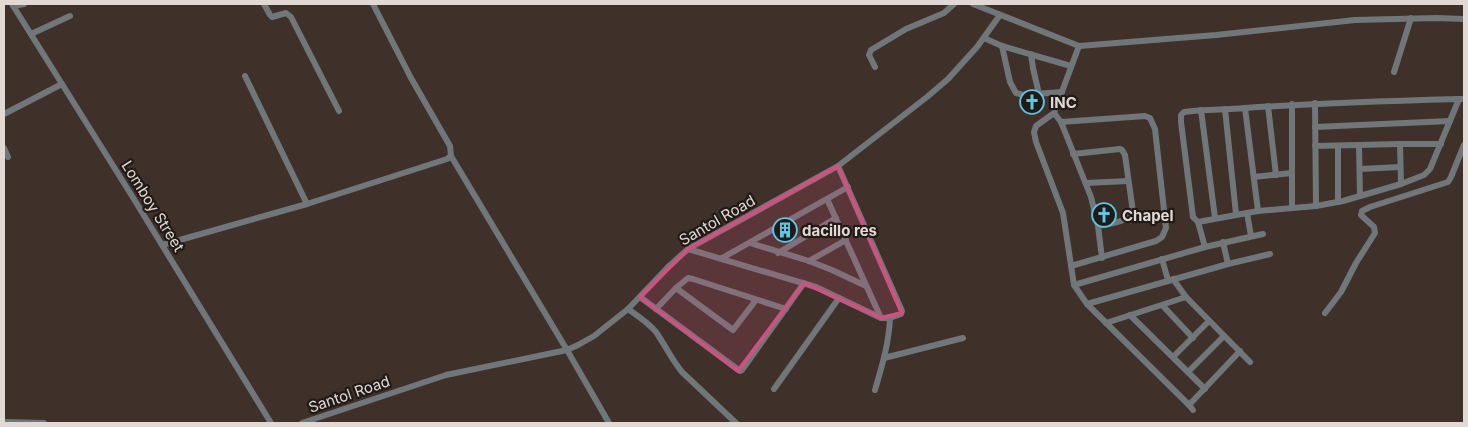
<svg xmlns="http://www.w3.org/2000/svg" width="1468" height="427" font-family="Inter,sans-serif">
	<rect width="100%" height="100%" fill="#3f3029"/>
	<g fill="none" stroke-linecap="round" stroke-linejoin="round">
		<!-- minor -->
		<g stroke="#6f777a" stroke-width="6">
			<path d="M12 4 132 196 271 423"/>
			<path d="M264 4 270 15 272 17 286 13 291 17 339 111"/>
			<path d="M973 4 1079 46 1216 35 1355 20 1436 18 1464 19"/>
			<path d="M13 6 24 4"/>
			<path d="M31 34 70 16"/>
			<path d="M984 38 1002 46 1071 66"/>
			<path d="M1002 46 1010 82 1016 93 1023 95 1062 92"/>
			<path d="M1079 46 1054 113 1036 126 1034 132 1036 142 1063 213 1074 285 1087 304 1189 405 1193 410"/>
			<path d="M1031 54 1033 68 1039 94"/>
			<path d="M875 67 869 55 871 50 906 29 944 13 954 4"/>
			<path d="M1394 72 1411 18"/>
			<path d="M245 76 307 204"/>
			<path d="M1459 99 1430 169 1424 175 1401 184 1343 201 1316 206 1258 211 1198 222 1193 217 1181 122V115L1184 112C1204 109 1225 110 1245 108 1316 103 1387 101 1459 99H1464"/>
			<path d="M1315 103 1316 206"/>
			<path d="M1268 106 1276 175"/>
			<path d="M1245 108 1258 211"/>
			<path d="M1225 109 1236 214"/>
			<path d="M1201 110 1215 218"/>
			<path d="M1054 113 1061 122 1091 197 1098 226 1102 258"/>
			<path d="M4 114 62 84"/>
			<path d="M1061 122 1145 116 1150 118 1155 129 1166 228 1162 237 1156 241 1071 266"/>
			<path d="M1315 127 1450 121"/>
			<path d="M1400 144 1401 184"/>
			<path d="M1359 145 1360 196"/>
			<path d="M1315 146 1400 144H1441"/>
			<path d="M1338 146V202"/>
			<path d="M4 148 8 157"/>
			<path d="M1073 154 1120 149 1122 150 1125 155 1133 212C1127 222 1109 224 1098 226"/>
			<path d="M451 156 567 350 609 423"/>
			<path d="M1360 169 1400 167"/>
			<path d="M1254 177 1292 173"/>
			<path d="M1086 183 1128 181"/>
			<path d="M827 199 881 318"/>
			<path d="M1292 208V104"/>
			<path d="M1247 213 1251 236"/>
			<path d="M1198 222 1205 247"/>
			<path d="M1223 242 1228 264"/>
			<path d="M750 243 809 261 832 270 866 286"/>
			<path d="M162 245 307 204 447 159 451 156 450 146 411 78 373 4"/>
			<path d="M688 249 816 287 881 318H890L901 314 902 311 838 166"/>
			<path d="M778 253 836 218"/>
			<path d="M722 258 848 187"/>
			<path d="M1162 259 1168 280"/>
			<path d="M809 261 846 240"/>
			<path d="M1173 279 1186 297 1250 362"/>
			<path d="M1074 285 1205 247 1263 234"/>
			<path d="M676 288 733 330 756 300"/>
			<path d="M640 297 740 371 742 370 804 283"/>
			<path d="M1087 304 1228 264 1270 254"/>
			<path d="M1163 306 1193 338"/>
			<path d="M628 309C638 316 649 323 656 332 665 345 672 360 682 372L736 423"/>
			<path d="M656 309 676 288 688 278 693 279 786 309"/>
			<path d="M1325 313 1341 292 1356 263 1375 233 1374 227 1361 215 1362 211 1370 207 1448 182 1451 177 1464 145"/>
			<path d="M1130 315 1205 389"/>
			<path d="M1106 323 1186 297"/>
			<path d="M1173 357 1209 321"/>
			<path d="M884 358 963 338"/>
			<path d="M1188 372 1224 336"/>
			<path d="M774 389 839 298"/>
			<path d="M875 390C882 366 889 343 890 318"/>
			<path d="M1189 405 1240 351"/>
			<path d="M4 422 44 423"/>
			<path d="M302 423 446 375 567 350 578 345 594 336 628 309 668 267 688 249 838 166 927 97 948 79 977 47 1000 15"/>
		</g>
	</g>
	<!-- marked area -->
	<path fill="#cc527f" fill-opacity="0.2" stroke="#cc527f" stroke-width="4" stroke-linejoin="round" d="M838 166 902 313 881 318 804 283 738 371 640 297 688 249Z"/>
	<!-- icons -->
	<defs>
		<g id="church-ring" transform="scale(1.25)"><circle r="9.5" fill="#211a16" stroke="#5bc8e7" stroke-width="1.5"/><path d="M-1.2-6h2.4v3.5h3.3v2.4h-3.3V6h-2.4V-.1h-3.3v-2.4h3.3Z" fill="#5bc8e7"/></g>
		<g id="building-ring" transform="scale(1.25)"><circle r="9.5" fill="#211a16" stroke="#5bc8e7" stroke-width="1.5"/><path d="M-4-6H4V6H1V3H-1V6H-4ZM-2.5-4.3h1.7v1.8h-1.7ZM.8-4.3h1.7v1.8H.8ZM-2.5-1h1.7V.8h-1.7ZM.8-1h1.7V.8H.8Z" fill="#5bc8e7"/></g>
	</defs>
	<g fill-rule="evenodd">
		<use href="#church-ring" x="1032" y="102"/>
		<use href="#church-ring" x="1104" y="215"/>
		<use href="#building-ring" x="785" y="230"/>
	</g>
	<g text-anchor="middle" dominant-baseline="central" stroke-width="4.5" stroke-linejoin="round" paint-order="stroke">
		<!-- poi labels -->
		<g font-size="15" font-weight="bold" fill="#e2d8d4" stroke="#211a16" text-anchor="start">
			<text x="1050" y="102">INC</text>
			<text x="1122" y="215">Chapel</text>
			<text x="802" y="230">dacillo res</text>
		</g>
		<!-- street labels -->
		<g font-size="15" fill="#e2d8d4" stroke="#211a16">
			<text transform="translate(153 206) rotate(58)">Lomboy Street</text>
			<text transform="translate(717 220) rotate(-30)">Santol Road</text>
			<text transform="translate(349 394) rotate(-19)">Santol Road</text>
		</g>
	</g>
	<!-- border -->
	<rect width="1468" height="427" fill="none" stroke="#e2d8d4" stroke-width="10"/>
</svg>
